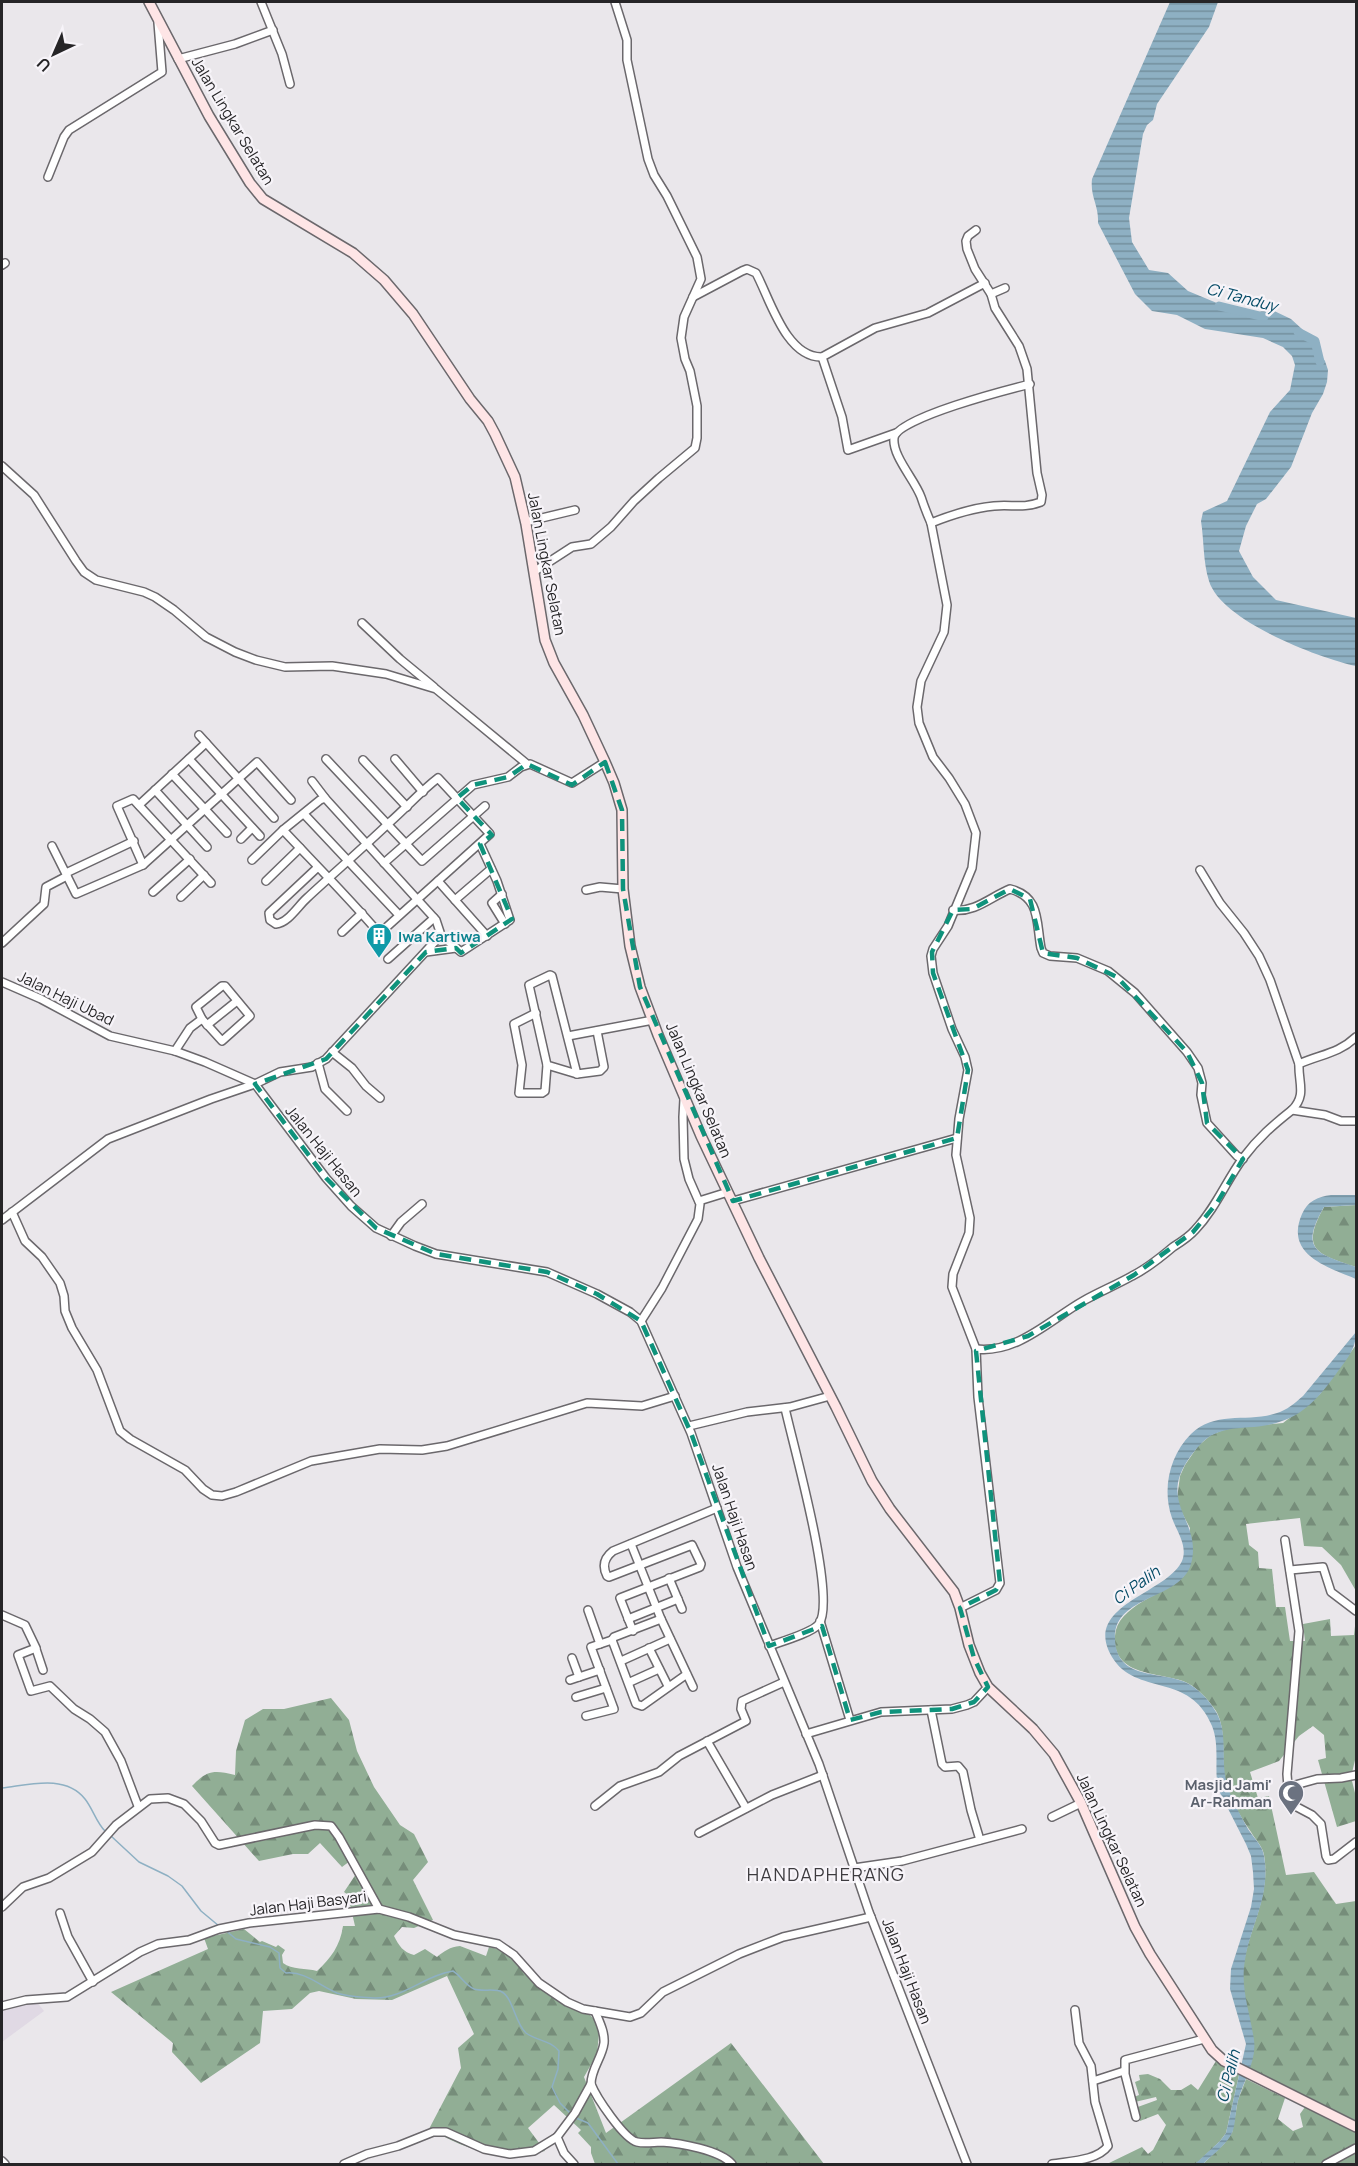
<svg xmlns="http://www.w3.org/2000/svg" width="1358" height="2166" font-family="Manrope,sans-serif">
	<defs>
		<pattern id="forest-firs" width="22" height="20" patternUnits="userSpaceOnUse" patternTransform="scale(1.5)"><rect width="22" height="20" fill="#91ae95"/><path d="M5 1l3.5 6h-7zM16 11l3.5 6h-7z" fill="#768d7a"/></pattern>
		<pattern id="water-rules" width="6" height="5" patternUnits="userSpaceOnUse" patternTransform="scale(1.5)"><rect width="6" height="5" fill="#8eb0c3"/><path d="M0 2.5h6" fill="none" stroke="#748f9e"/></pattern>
	</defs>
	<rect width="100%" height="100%" fill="#eae7eb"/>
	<!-- built -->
	<path fill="#e0d9e4" d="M36 2001 44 2011 2 2042V2008Z"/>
	<!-- forest -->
	<g fill="url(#forest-firs)">
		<path d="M1356 1205V1267C1317 1254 1300 1250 1324 1207Z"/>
		<path d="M1356 1345V1591L1341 1565 1322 1547 1304 1546 1300 1518 1246 1524 1249 1545 1258 1552 1259 1568 1272 1569 1276 1607H1285L1290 1641H1305L1303 1624 1330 1619 1331 1636 1354 1635 1356 1617V1756L1351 1777 1356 1797V1821L1337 1827 1318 1760 1326 1758 1324 1735 1313 1726 1299 1736 1279 1761 1250 1772 1258 1798 1269 1796 1286 1875 1314 1872 1336 1904 1356 1901V2123L1249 2069C1261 2033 1241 2013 1242 1980 1243 1936 1272 1900 1264 1855 1263 1847 1255 1839 1251 1832 1241 1818 1230 1799 1226 1783 1220 1761 1228 1732 1216 1711 1208 1699 1196 1686 1183 1681 1158 1672 1112 1676 1115 1636 1117 1605 1164 1595 1184 1576L1190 1528 1181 1511 1177 1500 1178 1491 1180 1476 1185 1465 1198 1446 1211 1435 1228 1428 1283 1423 1320 1394Z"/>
		<path d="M331 1698 349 1720 357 1751 374 1787 400 1825 414 1834 428 1862 413 1880 433 1920 414 1928 402 1927 394 1936C399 1946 403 1952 414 1955L425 1949 437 1957C444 1951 450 1947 460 1946L486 1956 489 1947 502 1950 543 1990 570 2007 590 2015 596 2021 599 2034 597 2054 584 2077 606 2133 731 2043 824 2164H595L591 2153V2147L578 2133 581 2130 554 2105 528 2128 545 2151C498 2161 470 2151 429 2129L461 2068 458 2048 474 2034 447 1976 392 2000 356 1999 319 1991 310 1993 292 2009 263 2011 260 2043 201 2083 172 2052 173 2043 111 1992 208 1949 204 1938 244 1929 260 1942 262 1941 276 1947 278 1945 285 1950 282 1955 283 1963C292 1970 306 1968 317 1971 331 1958 340 1946 343 1926H355L349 1900 351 1897 344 1892 360 1868 354 1858 342 1867 320 1843 308 1854H293L259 1861 192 1786C207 1770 214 1770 235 1775L236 1751 245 1720 263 1709H284Z"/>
		<path d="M1216 2061 1239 2075 1226 2133 1220 2141 1198 2162 1195 2164H1107L1142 2147 1148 2154 1153 2150 1166 2125 1158 2114 1140 2121 1135 2108 1157 2100 1156 2097 1135 2102 1134 2097 1139 2095 1135 2082 1140 2080 1139 2075 1148 2074 1160 2079 1171 2090H1181L1191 2084 1198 2090Z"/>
		<path d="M1246 2079 1285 2098 1278 2119 1293 2131 1303 2127 1300 2114 1305 2107 1356 2131V2164H1203L1224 2144 1232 2133 1238 2100Z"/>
	</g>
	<!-- water -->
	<g fill="url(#water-rules)">
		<path d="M1170 2H1218L1209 27 1157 104 1153 120 1147 125 1143 134 1129 218 1132 242 1149 270 1168 273 1188 291 1241 313 1252 314 1270 309 1291 319 1302 329 1325 361 1328 370 1327 382 1323 394 1312 413 1291 467 1266 499 1257 504 1246 526 1239 551 1253 577 1276 600 1356 618V666C1319 658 1221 621 1209 581 1203 562 1204 540 1201 521L1203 512 1227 501 1270 412 1290 390 1295 365 1292 356 1283 347 1263 338 1205 329 1177 315 1152 311 1135 294 1098 223C1099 205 1090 197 1092 179Z"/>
		<path d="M1331 1195H1356V1205L1324 1207C1299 1250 1317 1254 1356 1267V1279C1328 1267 1284 1255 1302 1214 1308 1201 1317 1197 1331 1195Z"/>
		<path d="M1356 1332C1356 1350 1346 1360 1336 1374 1313 1406 1295 1423 1254 1427 1239 1428 1226 1428 1212 1435 1203 1440 1196 1449 1190 1457 1156 1504 1203 1520 1191 1564 1181 1600 1113 1595 1115 1639 1116 1680 1160 1671 1185 1682 1198 1688 1209 1700 1216 1712 1228 1732 1221 1758 1226 1780 1229 1796 1240 1814 1248 1829 1253 1837 1263 1846 1264 1856 1271 1896 1251 1923 1245 1960 1240 1988 1250 2012 1254 2040 1257 2061 1243 2081 1238 2101 1235 2111 1236 2124 1232 2133 1226 2145 1212 2155 1203 2164H1195L1220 2141 1226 2133 1246 2044 1230 1989 1231 1969 1251 1907 1254 1889 1253 1872 1251 1856 1246 1844 1218 1789C1214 1768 1220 1746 1212 1726 1190 1671 1136 1697 1112 1657 1081 1605 1167 1594 1182 1561 1188 1546 1177 1532 1172 1518 1162 1490 1169 1456 1191 1434 1215 1410 1248 1423 1277 1413 1287 1410 1295 1403 1303 1396Z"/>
	</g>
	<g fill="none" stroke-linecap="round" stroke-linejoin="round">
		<!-- stream -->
		<g stroke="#8eb0c3" stroke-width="1.5">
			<path d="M2 1788C29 1785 65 1774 85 1799 93 1809 96 1822 105 1831"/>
			<path d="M111 1836 139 1862 168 1876 182 1886 201 1911 219 1926"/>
			<path d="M225 1930 236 1939 270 1947 279 1953 280 1968 286 1973C305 1971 320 1986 337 1993 349 1997 362 1997 374 1998 403 1999 425 1975 453 1971 461 1976 465 1985 474 1989 483 1992 495 1988 502 1992 513 1998 515 2023 526 2033 537 2041 550 2040 559 2051L558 2069 552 2087 560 2103 572 2115"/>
			<path d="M576 2118 588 2123 618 2164"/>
		</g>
		<!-- river -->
		<g stroke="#8eb0c3" stroke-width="9">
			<path d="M1219 306 1264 317"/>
			<path d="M1298 332 1315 341 1320 362"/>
		</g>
		<!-- street casing -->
		<g stroke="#6b686c" stroke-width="10">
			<g id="street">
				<path d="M261 2 282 54 290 84"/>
				<path d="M178 59 235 44 273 30"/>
				<path d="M48 177 64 137 69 130 162 72 158 23"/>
				<path d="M976 230 968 236 966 241 967 249 975 269 991 294 995 308 1019 346 1027 369 1037 473 1042 495 1041 502C1022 509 1012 504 994 506 972 508 951 515 931 523L947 605 944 632 921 681 917 707 919 723 933 757 949 778 965 804 976 833 972 868 948 926 933 949 931 956 933 973 952 1029 965 1057 968 1070 959 1119 956 1155 970 1218 969 1233 953 1274 952 1287 976 1349"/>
				<path d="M2 265 5 263"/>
				<path d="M991 294 1005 288"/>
				<path d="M693 297 742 271 747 269 756 273C770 299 786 358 822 357"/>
				<path d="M896 433 848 450 842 417 822 357 875 328 928 313 985 283"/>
				<path d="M2 466 34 495 76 561 84 572 96 580 144 592 155 597 174 610 206 637 235 652 256 660 285 667 332 666 386 674 436 689 527 764"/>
				<path d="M525 522 575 510"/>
				<path d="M931 523C927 514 924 506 921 497 915 480 892 456 894 438 896 418 1010 389 1030 384"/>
				<path d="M535 571 572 547 591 544 611 527 634 501 659 478 695 448 697 438V406L690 371 685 359 681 338 684 317 701 279 697 257 667 196 654 175 648 159 627 60V40L615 2"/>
				<path d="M362 623 400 659 434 687"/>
				<path d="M199 735 274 818"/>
				<path d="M189 759 260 836"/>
				<path d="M326 759 422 861 485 806"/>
				<path d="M395 759 423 792"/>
				<path d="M363 760 407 807"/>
				<path d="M172 774 227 833"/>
				<path d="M312 781 325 798"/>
				<path d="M155 790 207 847"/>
				<path d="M139 805 206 743"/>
				<path d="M304 814 399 915"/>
				<path d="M283 830C315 864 348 897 378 932L380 933 490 834 438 778C421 791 406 808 390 822 363 848 335 872 307 898 298 906 288 923 276 924L270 920 269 913 318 867"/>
				<path d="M241 839 252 828"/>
				<path d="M52 846 76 894 143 865 257 762 291 800"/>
				<path d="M384 863 473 785 508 777 521 767 530 764 572 783 605 762"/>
				<path d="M143 865 117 806 133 799 211 883"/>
				<path d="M1200 870 1220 903 1244 933 1259 956 1270 980 1299 1064"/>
				<path d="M66 873 134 841"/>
				<path d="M266 881 300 848"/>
				<path d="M438 881 487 936"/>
				<path d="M586 890 600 887 623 889"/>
				<path d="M153 892 190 859"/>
				<path d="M502 894 492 903 505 924"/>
				<path d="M181 897 204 875"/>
				<path d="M455 900 491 869"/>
				<path d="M953 910C975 913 992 896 1010 889 1041 897 1036 922 1041 948L1043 953 1050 956 1077 958 1108 971 1135 993 1187 1052 1198 1068 1202 1083 1201 1095 1207 1123 1237 1156 1243 1159"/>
				<path d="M342 932 362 913"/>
				<path d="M441 935 461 952 510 920 497 881 480 844"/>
				<path d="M2 943 44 904 46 887 67 876"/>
				<path d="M426 952 456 948"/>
				<path d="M388 959 434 918"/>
				<path d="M550 975 552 976 577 1074 547 1065 529 985Z"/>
				<path d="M2 982 41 999 110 1036 175 1051 205 1062 255 1084 326 1178 351 1206 376 1228 415 1246 436 1254 547 1272 597 1294 630 1312 641 1321 691 1433 737 1567 819 1764 869 1912 967 2164"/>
				<path d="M222 986H225L250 1016 222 1041 202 1019 196 1007Z"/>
				<path d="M536 1013 514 1024 522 1065 519 1093H542L545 1091 547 1065"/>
				<path d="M207 1025 237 1001"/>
				<path d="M568 1036 653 1020"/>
				<path d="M175 1051 190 1028 202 1019"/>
				<path d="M332 1052 352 1068 366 1086 380 1098"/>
				<path d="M318 1063 325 1089 347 1111"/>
				<path d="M577 1074 600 1071 604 1067 597 1031"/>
				<path d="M1292 1110C1307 1095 1298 1082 1299 1064 1321 1054 1338 1054 1356 1037"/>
				<path d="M699 1201 728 1192"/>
				<path d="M733 1201 957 1138"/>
				<path d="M12 1212 25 1241 42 1257 60 1283 64 1296 65 1311 72 1328 97 1370 120 1431 130 1439 185 1470 203 1489 212 1495 222 1496 236 1492 311 1461 380 1449 422 1450 447 1446 587 1403 642 1406 675 1396"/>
				<path d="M2 1220 108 1139 211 1099 255 1084 280 1072 312 1067 326 1059 441 935 436 920 325 798 320 800 283 830 252 860"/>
				<path d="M391 1236 401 1222 422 1204"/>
				<path d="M641 1321 662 1288 698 1219 700 1204 689 1179 684 1159 683 1117 684 1099"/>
				<path d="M689 1426 747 1412 790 1407 830 1396"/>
				<path d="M1285 1540 1299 1631 1287 1774 1288 1787 1295 1806 1312 1815 1321 1824 1326 1856 1328 1860 1334 1859 1356 1842"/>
				<path d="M631 1544 661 1619"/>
				<path d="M1290 1570 1323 1567 1331 1592 1356 1611"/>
				<path d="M669 1578 682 1609"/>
				<path d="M960 1608 996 1590 1000 1583 978 1397 976 1349C1017 1354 1051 1319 1083 1301 1099 1292 1116 1285 1132 1276 1148 1268 1160 1258 1173 1247 1181 1242 1189 1237 1195 1230 1216 1208 1226 1181 1243 1158 1258 1138 1273 1125 1292 1110L1325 1115 1341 1121H1356"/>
				<path d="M588 1610 600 1644"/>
				<path d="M2 1615 25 1625 36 1648 18 1655 31 1691 50 1686 74 1709 90 1719 105 1732 121 1761 138 1806"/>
				<path d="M628 1619 678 1599"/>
				<path d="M820 1621 850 1720"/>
				<path d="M633 1631 620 1598 700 1567 701 1564 692 1545 609 1577 607 1576C602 1566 604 1558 613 1551L717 1508"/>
				<path d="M769 1646C780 1642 812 1633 819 1624 837 1598 793 1445 785 1408"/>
				<path d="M649 1648 668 1686"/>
				<path d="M36 1649 43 1670"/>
				<path d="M572 1658 579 1677"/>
				<path d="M621 1661 670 1639"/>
				<path d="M687 1674 642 1706 636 1704 612 1640 614 1637 661 1619 693 1687"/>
				<path d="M570 1680 600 1670"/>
				<path d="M630 1682 659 1669"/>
				<path d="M576 1697 606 1688"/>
				<path d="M931 1710 942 1764 945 1767 958 1766 963 1772 971 1810 980 1840"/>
				<path d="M586 1716 614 1709 591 1647 612 1640"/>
				<path d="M806 1734 881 1712 952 1709 967 1705 974 1702 988 1687"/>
				<path d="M707 1741 746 1808"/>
				<path d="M1288 1787 1317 1779 1341 1778 1356 1775"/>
				<path d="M595 1806 620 1786 659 1772 679 1756 746 1721 741 1709 742 1701 784 1682"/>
				<path d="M1052 1817 1081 1803"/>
				<path d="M699 1833 772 1795 823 1775"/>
				<path d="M854 1868 902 1861 1022 1829"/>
				<path d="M2 1907 23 1887 49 1878 92 1852 116 1825 150 1799 168 1798 184 1804 201 1821 215 1843 219 1845 315 1825 331 1826 339 1837 379 1909"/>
				<path d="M60 1913 68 1937 93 1982"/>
				<path d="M2 2006 26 2000 67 1997 140 1952 158 1944 189 1940 219 1929 249 1923 379 1909 409 1917 454 1935 498 1944 514 1955 539 1983 567 2002 583 2009 630 2017 641 2013 663 1992 739 1954 783 1937 871 1917"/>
				<path d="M595 2011C599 2021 605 2032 604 2043 602 2058 591 2069 591 2084 596 2097 624 2139 637 2142 645 2144 654 2142 661 2142 680 2143 720 2150 732 2164"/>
				<path d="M1093 2081 1124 2071"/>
				<path d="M1136 2117 1125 2074V2060L1204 2039"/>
				<path d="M2 2161 5 2164"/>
				<path d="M344 2164 367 2154 398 2146 433 2132H446L484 2149 510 2154 534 2151 557 2137"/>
				<path d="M574 2164 564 2153 557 2137 575 2113 591 2084"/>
				<path d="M1052 2164C1069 2161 1097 2161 1108 2146L1095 2102 1091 2066 1079 2043 1075 2010"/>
				<path d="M1326 2164 1356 2148"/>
			</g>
		</g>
		<!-- secondary casing -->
		<g stroke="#6b686c" stroke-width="12">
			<path id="secondary" d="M149 2 209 116 250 183 263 199 353 253 384 280 413 314 470 399 488 421 495 434 515 477 526 524 545 640 554 663 583 715 605 762 614 783 622 810 623 889 630 946 640 987 658 1035 701 1136 759 1258 836 1407 872 1481 890 1509 954 1592 960 1608 969 1645 980 1673 988 1687 1033 1729 1054 1754 1081 1803 1135 1927 1150 1954 1212 2050 1224 2061 1356 2127"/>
		</g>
		<!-- street -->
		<use href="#street" stroke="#fff" stroke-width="7"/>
		<!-- secondary -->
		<use href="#secondary" stroke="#fee5e6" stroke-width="9"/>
	</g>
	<!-- marked area -->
	<path fill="none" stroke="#0f937c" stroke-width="4.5" stroke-dasharray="12 8" stroke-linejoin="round" d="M605 762 622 810 623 889 640 987 733 1201 957 1138 968 1070 933 973 932 952 953 910 972 909 1010 889 1030 899 1043 953 1077 958 1117 977 1187 1052 1202 1083 1207 1123 1243 1159 1217 1203 1193 1232 1134 1275 1028 1336 976 1351 1000 1583 996 1590 960 1608 974 1658 988 1687 974 1702 952 1709 881 1712 850 1720 822 1626 769 1646 691 1433 641 1321 597 1294 547 1272 436 1254 376 1228 326 1178 255 1084 326 1059 426 952 456 948 461 953 512 919 480 844 492 835 457 798 473 785 508 777 527 764 572 785Z"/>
	<!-- icons -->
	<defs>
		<g id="building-pin" transform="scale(1.35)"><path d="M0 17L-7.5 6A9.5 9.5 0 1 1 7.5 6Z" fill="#0f9aa8" stroke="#f7f4f9"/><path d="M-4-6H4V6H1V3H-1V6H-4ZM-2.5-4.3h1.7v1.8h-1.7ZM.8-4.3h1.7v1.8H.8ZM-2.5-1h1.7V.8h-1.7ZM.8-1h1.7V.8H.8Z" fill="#fff"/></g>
		<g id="mosque-pin" transform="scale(1.35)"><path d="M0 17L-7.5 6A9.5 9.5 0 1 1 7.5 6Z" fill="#6b7280" stroke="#f7f4f9"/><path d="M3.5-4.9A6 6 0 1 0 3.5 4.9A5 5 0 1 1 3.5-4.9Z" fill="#fff"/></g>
	</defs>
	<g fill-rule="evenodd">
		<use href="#building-pin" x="379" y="936"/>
		<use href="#mosque-pin" x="1291" y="1793"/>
	</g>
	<g text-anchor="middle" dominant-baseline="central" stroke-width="4.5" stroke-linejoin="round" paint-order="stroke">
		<!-- street labels -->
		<g font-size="15" fill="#262527" stroke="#f7f4f9">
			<text transform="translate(233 121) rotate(59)">Jalan Lingkar Selatan</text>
			<text transform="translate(547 564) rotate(79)">Jalan Lingkar Selatan</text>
			<text transform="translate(66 998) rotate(26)">Jalan Haji Ubad</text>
			<text transform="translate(699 1090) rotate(67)">Jalan Lingkar Selatan</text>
			<text transform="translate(324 1151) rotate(51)">Jalan Haji Hasan</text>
			<text transform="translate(735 1517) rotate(71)">Jalan Haji Hasan</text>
			<text transform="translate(1112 1840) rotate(65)">Jalan Lingkar Selatan</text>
			<text transform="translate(308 1903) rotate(-7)">Jalan Haji Basyari</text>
			<text transform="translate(907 1971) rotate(69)">Jalan Haji Hasan</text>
		</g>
		<!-- culture labels -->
		<g font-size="15" font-weight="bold" fill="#0d838f" stroke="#f7f4f9" text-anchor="start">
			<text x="398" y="936">Iwa Kartiwa</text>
		</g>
		<!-- worship labels -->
		<g font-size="15" font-weight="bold" fill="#5b616d" stroke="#f7f4f9" text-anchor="end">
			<text x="1272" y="1784">Masjid Jami'<tspan x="1272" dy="17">Ar-Rahman</tspan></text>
		</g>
		<!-- water labels -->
		<g font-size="16" font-style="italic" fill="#054b66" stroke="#f7f4f9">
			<text transform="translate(1242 297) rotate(15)">Ci Tanduy</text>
			<text transform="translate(1136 1585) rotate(-36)">Ci Palih</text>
			<text transform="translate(1228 2076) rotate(-76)">Ci Palih</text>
		</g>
		<!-- quarter labels -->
		<g font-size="18" letter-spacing="1.5" fill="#3d3b3f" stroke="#f7f4f9">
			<text x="826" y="1874">HANDAPHERANG</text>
		</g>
	</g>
	<!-- border -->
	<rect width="1358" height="2166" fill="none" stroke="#262527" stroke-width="6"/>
	<!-- north arrow -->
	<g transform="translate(54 54) rotate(224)" stroke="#f7f4f9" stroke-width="4.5" paint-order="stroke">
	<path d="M0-4.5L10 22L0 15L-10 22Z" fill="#262527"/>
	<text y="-9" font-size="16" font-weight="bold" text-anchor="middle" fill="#262527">U</text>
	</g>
</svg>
